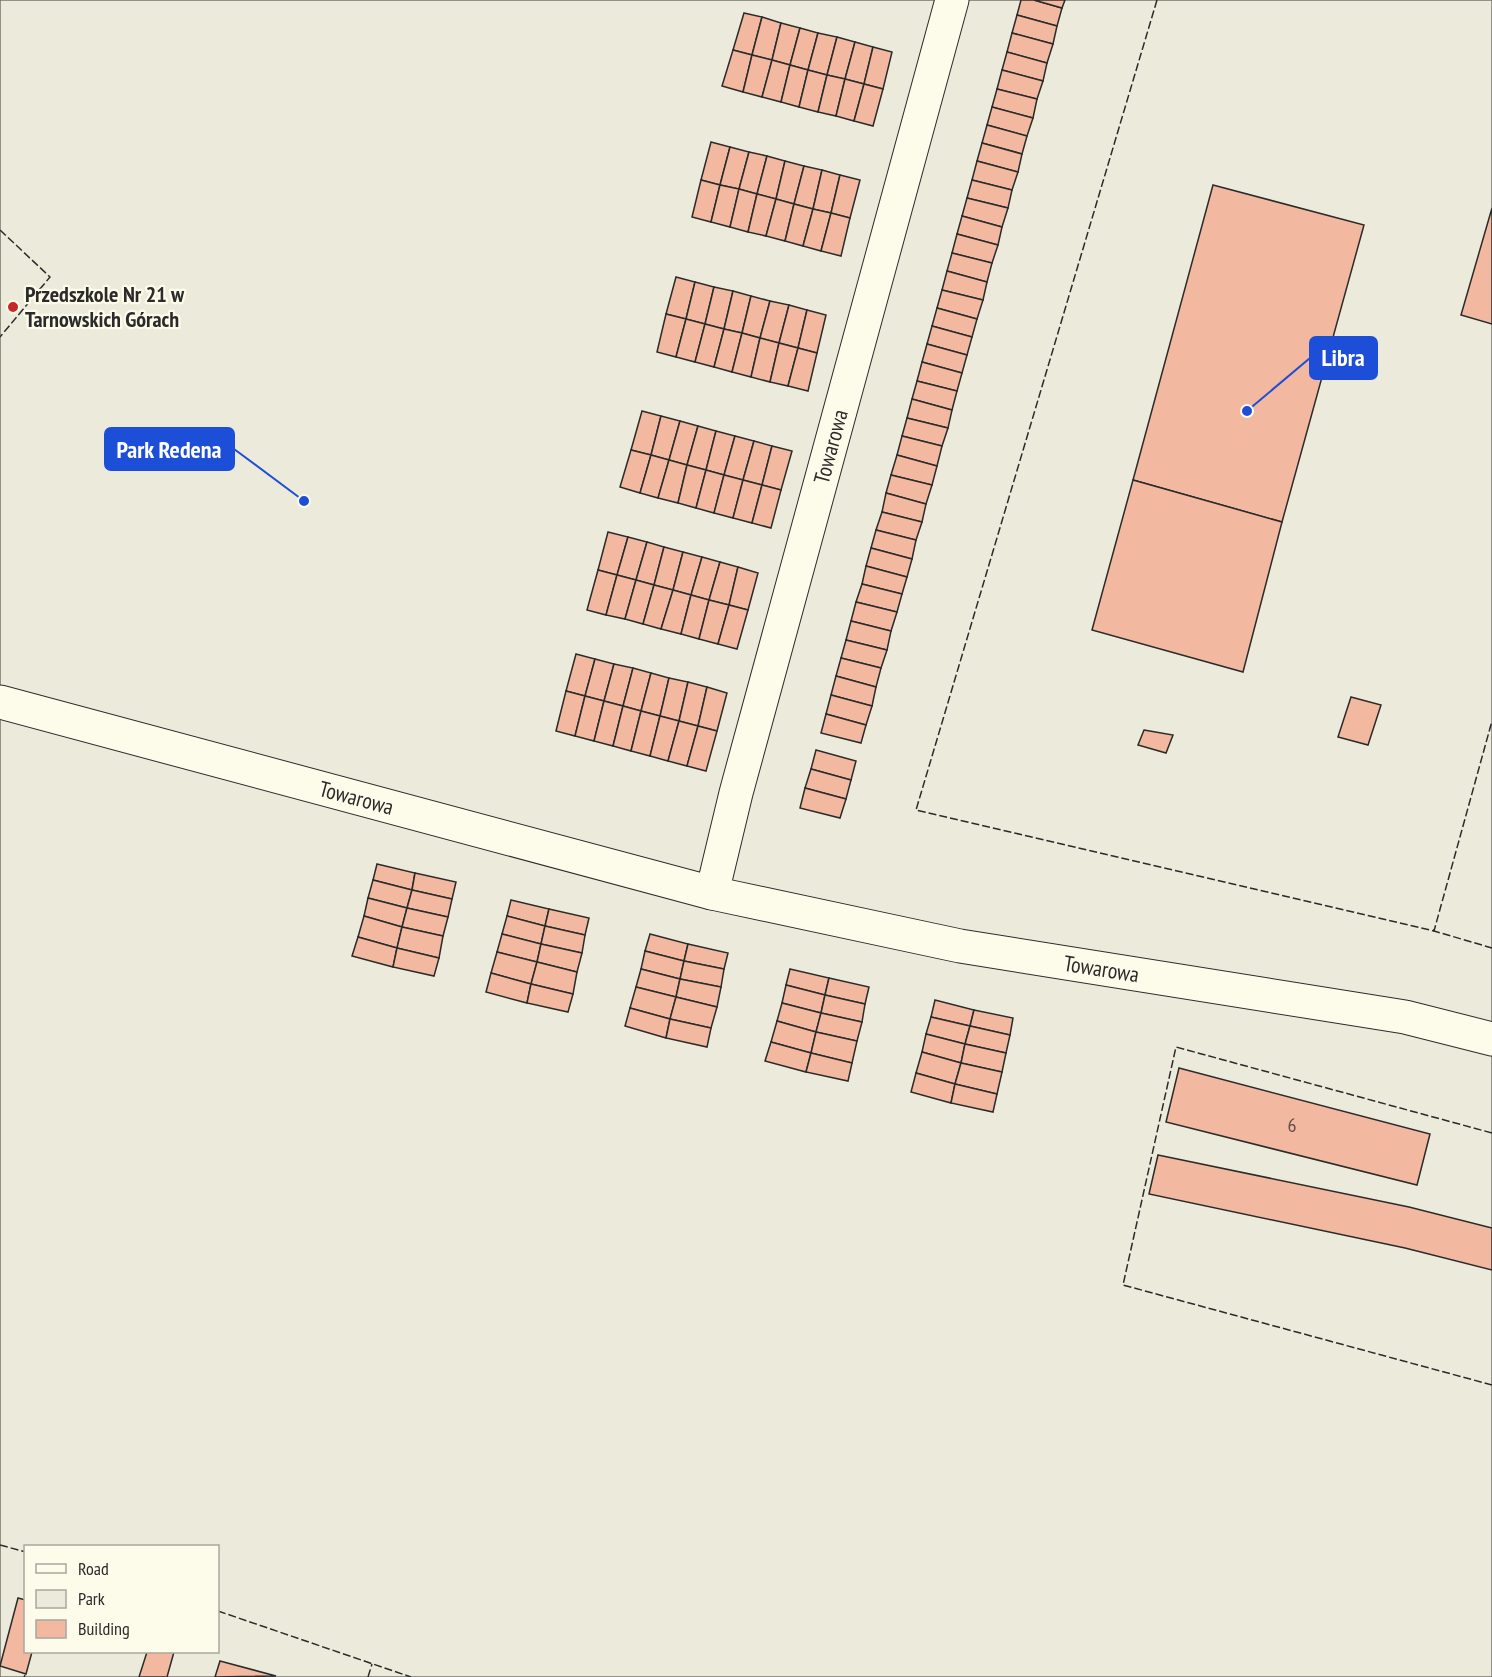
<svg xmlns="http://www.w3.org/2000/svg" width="1492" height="1677" font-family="'PT Sans Narrow',sans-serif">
	<rect width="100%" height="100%" fill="#fdfbea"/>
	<!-- green -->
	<path fill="#ecebdb" stroke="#74746e" stroke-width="1.5" fill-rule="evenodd" d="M0 0H1492V1677H0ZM26 1546H218V1652H26Z"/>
	<!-- building -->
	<g fill="#f2b8a0" stroke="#2b2b2b" stroke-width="1.5">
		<path d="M1021 0H1034L1062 8 1057 26 1017 15Z"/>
		<path d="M1034 0H1065L1062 8Z"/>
		<path d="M744 13 762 17 752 55 733 50Z"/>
		<path d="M1017 15 1057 26 1053 44 1012 33Z"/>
		<path d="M762 17 781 23 772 60 752 55Z"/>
		<path d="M781 23 800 28 790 65 772 60Z"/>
		<path d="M800 28 818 33 808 70 790 65Z"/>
		<path d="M818 33 837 37 827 75 808 70Z"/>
		<path d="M1012 33 1053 44 1047 63 1007 52Z"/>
		<path d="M837 37 855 42 845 79 827 75Z"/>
		<path d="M855 42 873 47 864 84 845 79Z"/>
		<path d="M873 47 892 52 883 89 864 84Z"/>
		<path d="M733 50 752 55 743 92 722 86Z"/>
		<path d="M1007 52 1047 63 1043 81 1002 70Z"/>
		<path d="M752 55 772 60 762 97 743 92Z"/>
		<path d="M772 60 790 65 781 102 762 97Z"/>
		<path d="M790 65 808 70 799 107 781 102Z"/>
		<path d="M808 70 827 75 818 112 799 107Z"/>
		<path d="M1002 70 1043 81 1037 99 997 89Z"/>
		<path d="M827 75 845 79 836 116 818 112Z"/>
		<path d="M845 79 864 84 854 121 836 116Z"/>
		<path d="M864 84 883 89 873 126 854 121Z"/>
		<path d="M997 89 1037 99 1033 118 992 107Z"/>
		<path d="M992 107 1033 118 1027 136 987 125Z"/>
		<path d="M987 125 1027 136 1022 154 982 143Z"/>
		<path d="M711 142 730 147 720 185 701 180Z"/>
		<path d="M982 143 1022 154 1018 172 977 161Z"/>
		<path d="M730 147 749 152 739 189 720 185Z"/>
		<path d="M749 152 767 156 757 194 739 189Z"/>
		<path d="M767 156 785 161 776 199 757 194Z"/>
		<path d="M785 161 804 166 794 204 776 199Z"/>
		<path d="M977 161 1018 172 1012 190 972 180Z"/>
		<path d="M804 166 822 170 813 209 794 204Z"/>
		<path d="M822 170 840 175 831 213 813 209Z"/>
		<path d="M840 175 860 180 850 218 831 213Z"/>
		<path d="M701 180 720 185 711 222 692 217Z"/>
		<path d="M972 180 1012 190 1008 208 967 198Z"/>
		<path d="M720 185 739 189 730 227 711 222Z"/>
		<path d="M1213 185 1364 225 1282 522 1133 480Z"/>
		<path d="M739 189 757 194 748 232 730 227Z"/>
		<path d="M757 194 776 199 766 236 748 232Z"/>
		<path d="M967 198 1008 208 1002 227 962 216Z"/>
		<path d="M776 199 794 204 785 241 766 236Z"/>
		<path d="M794 204 813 209 803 246 785 241Z"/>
		<path d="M1492 208V324L1461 315Z"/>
		<path d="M813 209 831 213 821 251 803 246Z"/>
		<path d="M831 213 850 218 841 256 821 251Z"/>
		<path d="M962 216 1002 227 998 245 957 234Z"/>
		<path d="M957 234 998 245 992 263 952 253Z"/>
		<path d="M952 253 992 263 987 282 947 271Z"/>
		<path d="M947 271 987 282 983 300 942 290Z"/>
		<path d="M676 277 695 282 686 319 666 314Z"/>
		<path d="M695 282 714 287 705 324 686 319Z"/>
		<path d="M714 287 733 291 724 329 705 324Z"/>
		<path d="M942 290 983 300 977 319 937 308Z"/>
		<path d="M733 291 751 296 742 333 724 329Z"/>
		<path d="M751 296 770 301 760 338 742 333Z"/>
		<path d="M770 301 789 305 779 343 760 338Z"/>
		<path d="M789 305 807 310 798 348 779 343Z"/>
		<path d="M937 308 977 319 972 337 932 326Z"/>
		<path d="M807 310 826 315 817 353 798 348Z"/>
		<path d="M666 314 686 319 676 357 657 352Z"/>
		<path d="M686 319 705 324 695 362 676 357Z"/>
		<path d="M705 324 724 329 714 367 695 362Z"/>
		<path d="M932 326 972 337 967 355 927 344Z"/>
		<path d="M724 329 742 333 732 372 714 367Z"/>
		<path d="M742 333 760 338 751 377 732 372Z"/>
		<path d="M760 338 779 343 770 382 751 377Z"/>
		<path d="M779 343 798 348 788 386 770 382Z"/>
		<path d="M927 344 967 355 962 373 922 362Z"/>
		<path d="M798 348 817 353 808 391 788 386Z"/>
		<path d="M922 362 962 373 957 391 917 381Z"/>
		<path d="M917 381 957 391 952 410 912 399Z"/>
		<path d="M912 399 952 410 948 428 907 418Z"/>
		<path d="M642 411 661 416 651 455 631 450Z"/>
		<path d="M661 416 680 421 669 460 651 455Z"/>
		<path d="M907 418 948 428 942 446 902 436Z"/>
		<path d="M680 421 698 426 687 465 669 460Z"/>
		<path d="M698 426 716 431 706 470 687 465Z"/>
		<path d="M716 431 735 436 724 475 706 470Z"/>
		<path d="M735 436 754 441 743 480 724 475Z"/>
		<path d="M902 436 942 446 937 466 897 455Z"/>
		<path d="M754 441 772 446 762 485 743 480Z"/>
		<path d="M772 446 792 451 781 490 762 485Z"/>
		<path d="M631 450 651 455 640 493 620 487Z"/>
		<path d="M651 455 669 460 658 498 640 493Z"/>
		<path d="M897 455 937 466 932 485 891 475Z"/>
		<path d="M669 460 687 465 678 503 658 498Z"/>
		<path d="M687 465 706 470 696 508 678 503Z"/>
		<path d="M706 470 724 475 714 513 696 508Z"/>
		<path d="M724 475 743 480 733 518 714 513Z"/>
		<path d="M891 475 932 485 926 504 886 493Z"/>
		<path d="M743 480 762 485 752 523 733 518Z"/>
		<path d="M1133 480 1282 522 1243 672 1092 630Z"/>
		<path d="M762 485 781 490 771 528 752 523Z"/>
		<path d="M886 493 926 504 922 522 882 512Z"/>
		<path d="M882 512 922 522 916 540 876 530Z"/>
		<path d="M876 530 916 540 912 559 871 548Z"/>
		<path d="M608 532 628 537 617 575 598 570Z"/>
		<path d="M628 537 647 542 636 580 617 575Z"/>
		<path d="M647 542 664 547 654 585 636 580Z"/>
		<path d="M664 547 683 552 673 590 654 585Z"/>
		<path d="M871 548 912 559 907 577 866 566Z"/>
		<path d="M683 552 702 557 691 595 673 590Z"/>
		<path d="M702 557 720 562 709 600 691 595Z"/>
		<path d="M720 562 738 567 729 605 709 600Z"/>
		<path d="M866 566 907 577 902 594 862 584Z"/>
		<path d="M738 567 758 573 748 610 729 605Z"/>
		<path d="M598 570 617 575 606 615 587 610Z"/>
		<path d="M617 575 636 580 625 619 606 615Z"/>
		<path d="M636 580 654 585 643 624 625 619Z"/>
		<path d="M862 584 902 594 897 612 856 602Z"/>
		<path d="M654 585 673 590 661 629 643 624Z"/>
		<path d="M673 590 691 595 681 634 661 629Z"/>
		<path d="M691 595 709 600 699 639 681 634Z"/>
		<path d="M709 600 729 605 718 644 699 639Z"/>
		<path d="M856 602 897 612 891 631 851 621Z"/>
		<path d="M729 605 748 610 737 649 718 644Z"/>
		<path d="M851 621 891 631 887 650 846 640Z"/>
		<path d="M846 640 887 650 881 668 841 658Z"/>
		<path d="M576 654 595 659 585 696 566 691Z"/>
		<path d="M841 658 881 668 876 687 836 676Z"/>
		<path d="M595 659 614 664 604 701 585 696Z"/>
		<path d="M614 664 633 668 623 706 604 701Z"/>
		<path d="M633 668 651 673 641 711 623 706Z"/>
		<path d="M651 673 669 678 660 716 641 711Z"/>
		<path d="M836 676 876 687 872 706 831 695Z"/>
		<path d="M669 678 688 682 679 721 660 716Z"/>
		<path d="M688 682 707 687 698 726 679 721Z"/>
		<path d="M707 687 727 693 717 731 698 726Z"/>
		<path d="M566 691 585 696 575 736 556 731Z"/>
		<path d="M831 695 872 706 866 725 826 714Z"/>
		<path d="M585 696 604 701 594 741 575 736Z"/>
		<path d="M1351 697 1381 705 1368 745 1338 737Z"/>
		<path d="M604 701 623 706 613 746 594 741Z"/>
		<path d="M623 706 641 711 631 751 613 746Z"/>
		<path d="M641 711 660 716 650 756 631 751Z"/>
		<path d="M826 714 866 725 861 743 821 733Z"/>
		<path d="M660 716 679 721 668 761 650 756Z"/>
		<path d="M679 721 698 726 687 766 668 761Z"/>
		<path d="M698 726 717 731 706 771 687 766Z"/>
		<path d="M1144 730 1173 735 1166 753 1138 745Z"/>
		<path d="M816 750 856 761 851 780 811 769Z"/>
		<path d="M811 769 851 780 846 799 805 788Z"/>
		<path d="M805 788 846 799 840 818 800 808Z"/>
		<path d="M377 864 415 873 412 890 373 880Z"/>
		<path d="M415 873 456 882 452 899 412 890Z"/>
		<path d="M373 880 412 890 407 908 368 898Z"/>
		<path d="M412 890 452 899 448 917 407 908Z"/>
		<path d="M368 898 407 908 402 927 364 916Z"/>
		<path d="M511 900 549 909 545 926 507 916Z"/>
		<path d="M407 908 448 917 443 936 402 927Z"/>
		<path d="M549 909 589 918 585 935 545 926Z"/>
		<path d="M364 916 402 927 397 948 358 937Z"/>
		<path d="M507 916 545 926 541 944 502 934Z"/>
		<path d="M545 926 585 935 582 953 541 944Z"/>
		<path d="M402 927 443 936 439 958 397 948Z"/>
		<path d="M502 934 541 944 537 962 497 952Z"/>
		<path d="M650 934 688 944 684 961 645 951Z"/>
		<path d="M358 937 397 948 393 967 352 956Z"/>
		<path d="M541 944 582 953 577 972 537 962Z"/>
		<path d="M688 944 728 953 724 969 684 961Z"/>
		<path d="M397 948 439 958 434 976 393 967Z"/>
		<path d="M645 951 684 961 680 979 641 969Z"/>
		<path d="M497 952 537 962 531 984 491 973Z"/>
		<path d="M684 961 724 969 721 987 680 979Z"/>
		<path d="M537 962 577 972 573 994 531 984Z"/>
		<path d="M641 969 680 979 676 997 636 987Z"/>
		<path d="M790 969 829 978 825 995 786 985Z"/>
		<path d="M491 973 531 984 527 1003 486 992Z"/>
		<path d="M829 978 869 987 865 1004 825 995Z"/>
		<path d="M680 979 721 987 717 1007 676 997Z"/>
		<path d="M531 984 573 994 568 1012 527 1003Z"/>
		<path d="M786 985 825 995 821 1013 782 1003Z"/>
		<path d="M636 987 676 997 670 1019 630 1008Z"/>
		<path d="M825 995 865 1004 862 1022 821 1013Z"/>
		<path d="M676 997 717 1007 711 1028 670 1019Z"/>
		<path d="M935 1000 974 1010 970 1026 931 1017Z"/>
		<path d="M782 1003 821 1013 816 1032 777 1021Z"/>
		<path d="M630 1008 670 1019 666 1038 625 1026Z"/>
		<path d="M974 1010 1013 1018 1010 1035 970 1026Z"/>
		<path d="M821 1013 862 1022 857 1041 816 1032Z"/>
		<path d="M931 1017 970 1026 965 1044 926 1034Z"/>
		<path d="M670 1019 711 1028 707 1047 666 1038Z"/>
		<path d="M777 1021 816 1032 811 1053 771 1042Z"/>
		<path d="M970 1026 1010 1035 1006 1053 965 1044Z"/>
		<path d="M816 1032 857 1041 852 1063 811 1053Z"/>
		<path d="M926 1034 965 1044 961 1063 922 1052Z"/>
		<path d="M771 1042 811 1053 806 1072 765 1061Z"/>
		<path d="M965 1044 1006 1053 1002 1072 961 1063Z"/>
		<path d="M922 1052 961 1063 955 1084 916 1073Z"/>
		<path d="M811 1053 852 1063 848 1081 806 1072Z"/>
		<path d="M961 1063 1002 1072 997 1094 955 1084Z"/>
		<path d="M1179 1068 1430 1134 1417 1185 1166 1122Z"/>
		<path d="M916 1073 955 1084 951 1103 911 1092Z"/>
		<path d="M955 1084 997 1094 993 1112 951 1103Z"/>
		<path d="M1158 1155 1409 1207 1492 1228V1270L1405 1248 1149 1194Z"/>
		<path d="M18 1598 26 1600V1652H32L26 1674 0 1666Z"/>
		<path d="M147 1652H174L167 1677H139Z"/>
		<path d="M220 1661 276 1676 215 1677Z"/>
	</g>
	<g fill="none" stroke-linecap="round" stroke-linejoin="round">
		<!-- minor casing -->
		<g stroke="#2b2b2b" stroke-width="35">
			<g id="minor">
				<path id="s1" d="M0 702 712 893 960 946 1405 1017 1492 1039"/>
				<path id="s2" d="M712 893 736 793 952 0"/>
			</g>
		</g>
		<!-- minor -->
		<use href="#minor" stroke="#fdfbea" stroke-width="33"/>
		<!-- fence -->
		<g stroke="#2b2b2b" stroke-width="1.5" stroke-dasharray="8 3" stroke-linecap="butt">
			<path d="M1157 0 916 810 1434 931 1492 721"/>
			<path d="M0 230 50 277 0 337"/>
			<path d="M1434 929V931L1492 948"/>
			<path d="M1492 1133 1176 1047 1123 1285 1492 1385"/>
			<path d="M0 1545 26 1552"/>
			<path d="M218 1611 411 1677"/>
			<path d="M24 1677 25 1675"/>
			<path d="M368 1677 372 1664"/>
		</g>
	</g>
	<!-- markers -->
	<circle fill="#c62828" stroke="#fdfbea" stroke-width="2" cx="13" cy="307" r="6"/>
	<g text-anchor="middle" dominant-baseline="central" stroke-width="4.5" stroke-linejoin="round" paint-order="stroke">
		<!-- number labels -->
		<g font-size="20" fill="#5d4e48">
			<text x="1292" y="1125">6</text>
		</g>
		<!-- poi labels -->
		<g font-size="22" font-weight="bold" fill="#2b2b2b" stroke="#fdfbea" text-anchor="start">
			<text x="25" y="294">Przedszkole Nr 21 w<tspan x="25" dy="25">Tarnowskich Górach</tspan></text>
		</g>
		<!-- street labels -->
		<g font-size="22" fill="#2b2b2b" stroke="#fdfbea">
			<text stroke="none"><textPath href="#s2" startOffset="462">Towarowa</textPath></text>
			<text stroke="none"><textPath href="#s1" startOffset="369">Towarowa</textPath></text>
			<text stroke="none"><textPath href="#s1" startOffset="1134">Towarowa</textPath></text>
		</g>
	</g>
	<!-- callouts -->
	<path fill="none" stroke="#1d4ed8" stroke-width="2" d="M1247 411L1310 358M304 501L234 449"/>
	<g fill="#1d4ed8" stroke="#fdfbea" stroke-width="2">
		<circle cx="1247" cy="411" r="6"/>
		<circle cx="304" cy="501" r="6"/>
	</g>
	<g fill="#1d4ed8" stroke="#1d4ed8" stroke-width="2">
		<rect x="1310" y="337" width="67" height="42" rx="6"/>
		<rect x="105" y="428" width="129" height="42" rx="6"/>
	</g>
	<g font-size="24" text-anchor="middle" font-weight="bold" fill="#fff">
		<text x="1343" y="366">Libra</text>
		<text x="169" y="458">Park Redena</text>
	</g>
	<!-- legend -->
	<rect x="24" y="1545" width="195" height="108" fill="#fdfbea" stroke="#a9a89e" stroke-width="1.5"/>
	<rect x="36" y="1564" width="30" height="9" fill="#fdfbea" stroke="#a9a89e" stroke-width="1.5"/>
	<text x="78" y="1575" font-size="18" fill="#2b2b2b">Road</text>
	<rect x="36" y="1590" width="30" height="18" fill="#ecebdb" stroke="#a9a89e" stroke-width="1.5"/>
	<text x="78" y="1605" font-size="18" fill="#2b2b2b">Park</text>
	<rect x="36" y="1620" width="30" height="18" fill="#f2b8a0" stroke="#a9a89e" stroke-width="1.5"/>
	<text x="78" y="1635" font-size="18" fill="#2b2b2b">Building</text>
</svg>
